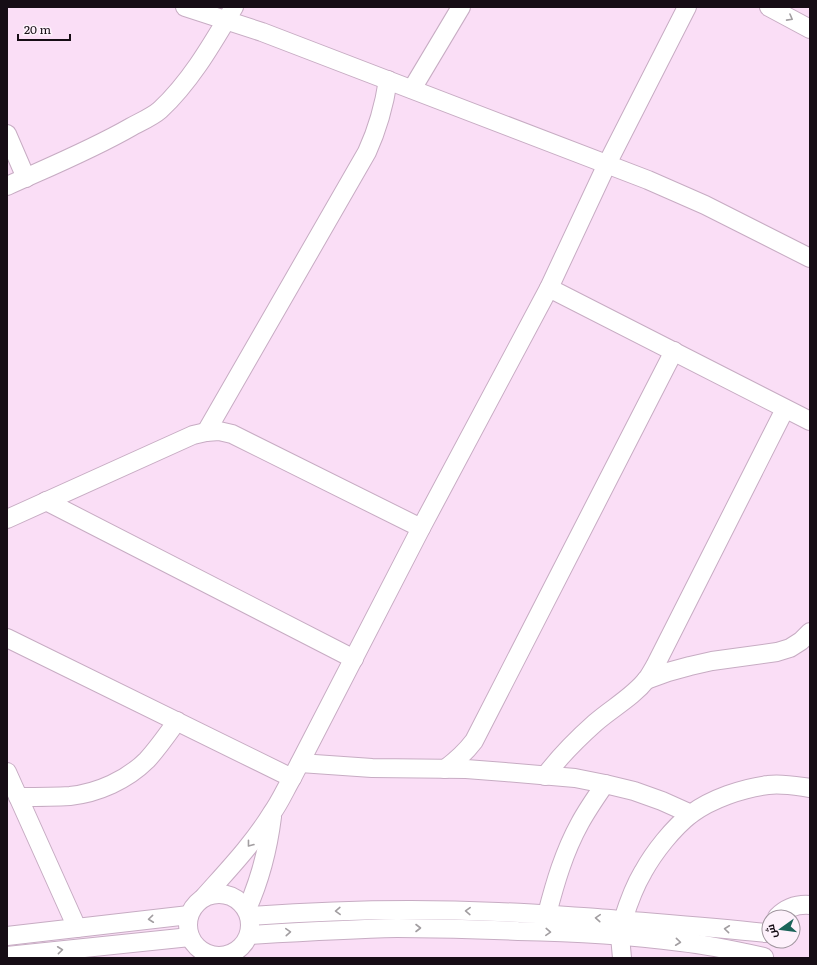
<svg xmlns="http://www.w3.org/2000/svg" width="817" height="965" font-family="Literata,Cairo,serif">
	<rect width="100%" height="100%" fill="#fadef6"/>
	<g fill="none" stroke-linecap="round" stroke-linejoin="round">
		<!-- minor casing -->
		<g stroke="#c7acc3" stroke-width="20">
			<g id="minor">
				<path d="M185 7 262 32 648 180 705 205 810 258"/>
				<path d="M769 7 810 29"/>
				<path d="M412 89 461 7"/>
				<path d="M7 134 26 178"/>
				<path d="M7 186C49 167 91 150 131 127 140 122 152 117 160 110 191 81 212 44 234 7"/>
				<path d="M549 288 810 421"/>
				<path d="M206 432 367 152C378 128 384 107 388 80"/>
				<path d="M46 501 354 659"/>
				<path d="M7 519 193 435 206 432 219 431 232 434 421 528"/>
				<path d="M7 638 292 778"/>
				<path d="M646 680 668 672 690 666 712 661 777 652 790 648 801 641 810 632"/>
				<path d="M300 763 372 768 466 769 505 772 575 778 605 784 634 791 662 801 691 814"/>
				<path d="M445 769C457 760 465 753 474 741L674 351"/>
				<path d="M7 772 77 928"/>
				<path d="M545 776C560 756 577 739 595 723 612 708 633 697 647 679 650 675 652 671 655 666L785 409"/>
				<path d="M18 797C36 797 53 797 70 796 98 793 127 780 147 760 158 748 167 735 177 721"/>
				<circle cx="219" cy="925" r="31"/>
				<path d="M204 897C228 870 253 844 272 813 280 802 285 790 292 778L421 528 549 288 607 164 687 7"/>
				<path d="M247 909C260 880 268 849 272 817"/>
				<path d="M547 914C555 883 564 852 580 823 587 810 596 797 605 784"/>
				<path d="M250 916C332 910 415 908 498 912 531 913 564 916 597 918 654 923 710 927 766 933"/>
				<path d="M777 917C786 908 798 904 810 905"/>
				<path d="M623 920C628 904 634 887 643 872 654 852 673 828 691 814 711 799 743 788 768 785 782 783 796 786 810 788"/>
				<path d="M249 935C299 932 348 929 397 928 438 928 478 929 518 931 573 932 627 935 681 942 709 945 737 951 764 957"/>
				<path d="M7 936 189 915"/>
				<path d="M620 936 622 958"/>
				<path d="M7 956 190 937"/>
			</g>
		</g>
		<!-- minor -->
		<use href="#minor" stroke="#fff" stroke-width="18"/>
	</g>
	<!-- one-way arrows -->
	<defs><path id="oneway-chevron" d="M-2-3.5L2.5 0L-2 3.5" fill="none" stroke-width="1.6" stroke-linecap="round" stroke-linejoin="round"/></defs>
	<g stroke="#a29ea1">
		<use href="#oneway-chevron" transform="translate(790 18) rotate(29)"/>
		<use href="#oneway-chevron" transform="translate(250 844) rotate(128)"/>
		<use href="#oneway-chevron" transform="translate(338 911) rotate(178)"/>
		<use href="#oneway-chevron" transform="translate(468 911) rotate(-178)"/>
		<use href="#oneway-chevron" transform="translate(598 918) rotate(-176)"/>
		<use href="#oneway-chevron" transform="translate(151 919) rotate(174)"/>
		<use href="#oneway-chevron" transform="translate(418 928)"/>
		<use href="#oneway-chevron" transform="translate(727 929) rotate(-174)"/>
		<use href="#oneway-chevron" transform="translate(288 932) rotate(-4)"/>
		<use href="#oneway-chevron" transform="translate(548 932) rotate(3)"/>
		<use href="#oneway-chevron" transform="translate(678 942) rotate(6)"/>
		<use href="#oneway-chevron" transform="translate(60 950) rotate(-6)"/>
	</g>
	<!-- border -->
	<rect width="817" height="965" fill="none" stroke="#160d15" stroke-width="16"/>
	<!-- north arrow -->
	<g transform="translate(781 929) rotate(256)"><circle r="19" fill="#fdf1fb" stroke="#a1969f"/>
	<path d="M0-3L7 15L0 10L-7 15Z" fill="#1a6359"/>
	<text y="-6" font-size="11" font-weight="bold" text-anchor="middle" fill="#160d15">ش</text>
	</g>
	<!-- scale -->
	<path d="M18 34v6h52v-6" fill="none" stroke="#160d15" stroke-width="2"/>
	<text x="24" y="34" font-size="12" fill="#160d15" stroke="#fdf1fb" stroke-width="3" paint-order="stroke">20 m</text>
</svg>
